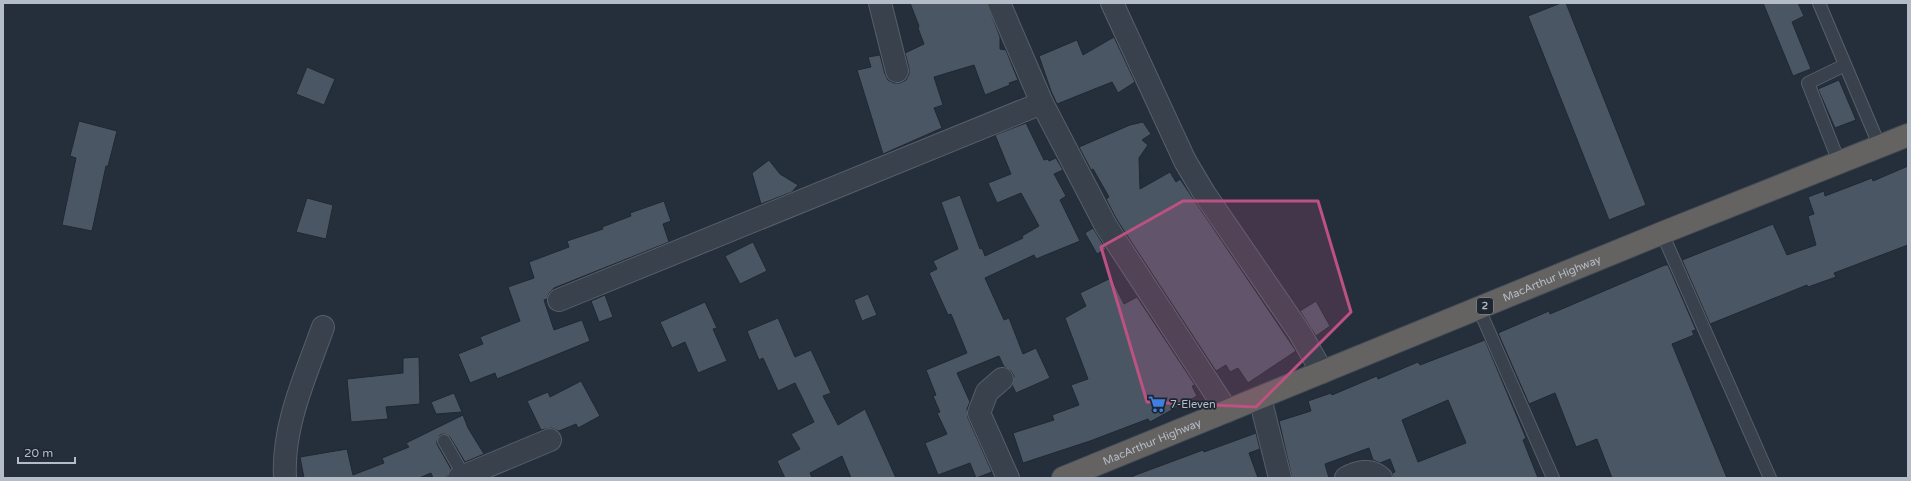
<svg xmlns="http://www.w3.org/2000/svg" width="1911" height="481" font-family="'Varela Round',sans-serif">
	<rect width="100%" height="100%" fill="#252f3c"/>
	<!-- building -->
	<g fill="#4b5664" stroke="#1f2833" fill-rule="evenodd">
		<path d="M910 3H987L1000 37V49L1006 50 1018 80 1009 83 1010 85 985 95 974 65 934 77 943 105 934 108 942 128 883 154 857 70 871 67 868 57 880 55 885 74 888 80 894 83H900L906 80 909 74V68L905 53 924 44 918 28 919 26Z"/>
		<path d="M1561 3H1566L1646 205 1609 220 1528 16Z"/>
		<path d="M1763 3H1798L1804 16 1792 22 1811 69 1793 76Z"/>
		<path d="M1114 37 1135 82 1118 93 1112 82 1057 104 1051 91 1039 56 1077 40 1083 55Z"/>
		<path d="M307 67 335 79 324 105 296 94Z"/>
		<path d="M1839 80 1856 120 1835 128 1818 89Z"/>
		<path d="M79 121 117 131 108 166H106L92 231 62 225 76 158 70 156Z"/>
		<path d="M1143 122 1151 134 1142 140 1148 145 1139 158 1140 189 1170 172 1176 182 1180 179 1296 351 1248 383 1238 368 1230 372 1226 365 1216 371 1117 220 1106 199 1109 197 1093 169 1091 170 1079 147 1130 125Z"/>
		<path d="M1026 123 1044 160 1048 159 1049 161 1056 158 1063 170 1054 174 1066 196 1060 200 1080 241 1036 259 1034 255 985 278 1004 320 1009 318 1023 354 1036 348 1050 378 1016 393 1012 385 1014 376 1011 371 1004 367 999 356 957 373 970 402 967 409 968 418 992 472 976 478 970 463 938 475 925 443 947 434 937 413 940 412 933 396 936 395 926 370 967 353 951 314 948 315 929 273 937 269 933 261 958 249 941 202 960 195 980 249 982 248 985 256 1023 238 1022 236 1039 226 1021 193 997 203 988 183 1011 174 995 135Z"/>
		<path d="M769 160 780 174 798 185 792 192 761 204 752 173Z"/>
		<path d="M1908 166V245L1834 273 1836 277 1808 287 1807 285 1710 324 1682 260 1773 224 1787 255 1816 245 1808 216 1814 214 1808 197 1824 191 1825 196 1872 178 1873 181Z"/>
		<path d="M307 198 333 205 326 239 296 232Z"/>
		<path d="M664 201 671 221 663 224 669 242 554 288 549 293 547 299 544 300 554 330 582 320 590 341 497 379 495 373 470 383 458 354 483 344 480 337 520 321 508 287 534 278 529 262 569 247 567 241 603 229 602 227 631 216 630 213Z"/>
		<path d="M1093 228 1106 249 1097 254 1085 233Z"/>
		<path d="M753 242 767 271 740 284 725 256Z"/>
		<path d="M1665 265H1668L1696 330 1692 331 1694 335 1672 344 1727 478H1612L1597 439 1576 447 1555 393 1529 404 1498 333 1549 311 1550 314Z"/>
		<path d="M1111 278 1124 304 1137 297 1195 385 1192 386 1197 396 1150 422 1148 419 1090 441 1023 463 1013 433 1054 420 1052 415 1079 405 1071 385 1088 379 1065 318 1086 306 1080 293Z"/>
		<path d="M868 294 877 315 862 321 854 300Z"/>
		<path d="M605 295 613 317 599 322 591 301Z"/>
		<path d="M1316 301 1330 326 1316 336 1300 311Z"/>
		<path d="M705 302 717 328 713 329 727 361 698 373 685 342 672 348 660 322Z"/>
		<path d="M778 318 795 357 811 350 831 393 823 396 838 425 865 409 896 478H851L842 456 810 473 812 478H785L777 461 800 449 791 434 814 422 795 383 778 391 763 358 759 360 747 331Z"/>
		<path d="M1485 340 1526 438 1523 440 1538 478H1393L1392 473 1395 472 1390 459 1380 463 1373 460 1369 448 1325 464 1329 478H1292L1279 421 1311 411 1308 401 1331 393 1332 395 1377 376 1378 379 1418 362 1420 365ZM1448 400 1466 443 1418 462 1402 420Z"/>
		<path d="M419 357 420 404 386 407 388 419 351 422 347 379 403 373V358Z"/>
		<path d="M581 381 600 416 578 428 576 424 559 431 551 428 541 430 527 401 548 392 550 397Z"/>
		<path d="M454 393 462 412 436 414 431 402Z"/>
		<path d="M463 415 468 428 484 454 465 462 450 437 444 434 440 435 437 441V444L451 469 446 478H433L431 473 419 478H304L300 457 347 449 353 475 384 463 382 458 409 447 406 443Z"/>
		<path d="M1256 433 1260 449 1249 453 1258 478H1133V476L1203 450 1204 452Z"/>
	</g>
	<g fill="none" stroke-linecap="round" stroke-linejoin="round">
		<!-- service casing -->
		<g stroke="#565f6a" stroke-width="14">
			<g id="service">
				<path d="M1819 3 1880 147"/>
				<path d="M1839 162 1808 83 1845 65"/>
				<path d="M1662 233 1770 478"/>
				<path d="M1479 309 1553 478"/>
				<path d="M444 441 464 476"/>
			</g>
		</g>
		<!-- minor casing -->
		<g stroke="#565f6a" stroke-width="24">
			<g id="minor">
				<path d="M880 3 897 71"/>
				<path d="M1112 3 1185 161 1204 193 1300 333 1322 372"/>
				<path d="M559 300 1042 103"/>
				<path d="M1002 379 987 392 979 413 1008 478"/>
				<path d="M1260 398 1280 478"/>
				<path d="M285 478C282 426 306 375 323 327"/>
				<path d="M459 478 550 440"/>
				<path d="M1346 478C1357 472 1371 468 1381 478"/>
			</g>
		</g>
		<!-- tertiary casing -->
		<g stroke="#565f6a" stroke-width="24">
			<path id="tertiary" d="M999 3 1042 103 1106 226 1227 411"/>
		</g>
		<!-- trunk casing -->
		<g stroke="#434c57" stroke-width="24">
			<g id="trunk">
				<path id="s1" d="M1063 478 1662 233 1908 135"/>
			</g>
		</g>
		<!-- service -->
		<use href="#service" stroke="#38414c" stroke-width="12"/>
		<!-- minor -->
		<use href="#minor" stroke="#38414c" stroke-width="22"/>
		<!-- tertiary -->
		<use href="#tertiary" stroke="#38414c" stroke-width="22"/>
		<!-- trunk -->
		<use href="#trunk" stroke="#646361" stroke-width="22"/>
	</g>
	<!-- marked area -->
	<path fill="#bd5181" fill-opacity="0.2" stroke="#bd5181" stroke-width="3" stroke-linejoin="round" d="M1183 201H1318L1351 312 1256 407 1147 402 1101 247Z"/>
	<!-- icons -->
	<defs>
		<g id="supermarket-bare" transform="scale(1.38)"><path d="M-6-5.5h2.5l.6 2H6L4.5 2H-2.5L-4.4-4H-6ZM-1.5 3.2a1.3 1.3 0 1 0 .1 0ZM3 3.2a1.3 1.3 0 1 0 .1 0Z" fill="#3f7fe0" stroke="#1d2631" stroke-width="2.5" paint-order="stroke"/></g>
	</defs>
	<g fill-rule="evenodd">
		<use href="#supermarket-bare" x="1157" y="404"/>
	</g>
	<g text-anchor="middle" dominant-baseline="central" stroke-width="3.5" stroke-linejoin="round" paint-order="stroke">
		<!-- shield labels -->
		<rect fill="#1d2631" stroke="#878f9a" stroke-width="1" x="1477" y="298" width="16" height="16" rx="3"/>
		<g font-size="10" font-weight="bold" fill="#b4bcc7">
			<text x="1485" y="306">2</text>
		</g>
		<!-- street labels -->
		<g font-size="11" fill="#b4bcc7" stroke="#1d2631">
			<text stroke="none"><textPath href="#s1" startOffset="528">MacArthur Highway</textPath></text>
			<text stroke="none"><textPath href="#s1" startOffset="96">MacArthur Highway</textPath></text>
		</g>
		<!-- poi labels -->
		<g font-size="11" fill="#b4bcc7" stroke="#1d2631" text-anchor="start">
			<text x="1170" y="404">7-Eleven</text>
		</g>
	</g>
	<!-- border -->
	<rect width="1911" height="481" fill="none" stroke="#b4bcc7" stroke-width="8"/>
	<!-- scale -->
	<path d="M18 457v6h57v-6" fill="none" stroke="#b4bcc7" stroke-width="2"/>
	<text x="24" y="457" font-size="12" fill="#b4bcc7" stroke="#1d2631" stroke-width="3" paint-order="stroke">20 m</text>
</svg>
